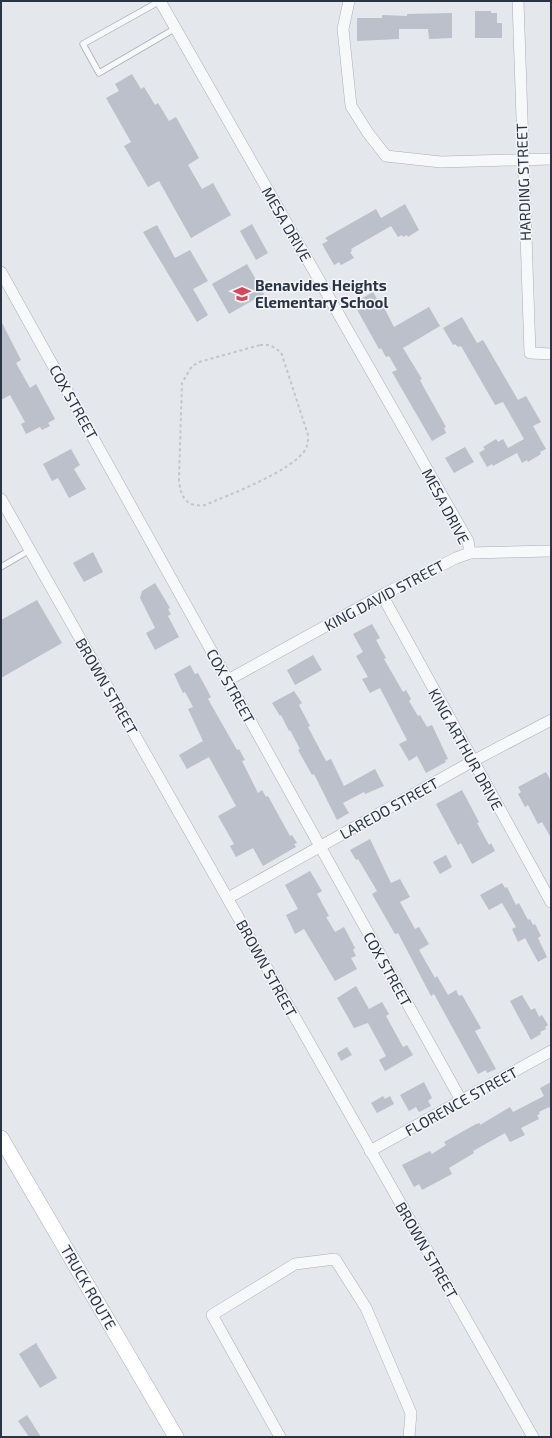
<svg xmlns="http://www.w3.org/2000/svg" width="552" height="1438" font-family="'Exo 2',sans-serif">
	<rect width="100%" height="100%" fill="#e4e7ec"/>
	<!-- building -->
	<g fill="#bbc0ca">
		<path d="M475 11H491V13H497V23H502V38H475Z"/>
		<path d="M452 13V38L429 39 428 29H399V39L357 41V18H382V15L407 16V14Z"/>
		<path d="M132 74 141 89 144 87 155 105 158 103 169 121 176 117 199 158 188 165 202 189 213 183 231 215 191 238 159 181 148 187 124 146 131 142 106 98 119 91 115 84Z"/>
		<path d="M405 204 419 230 408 237 407 235 403 237 402 235 398 237 391 226 351 249 352 251 350 252 354 258 341 265 339 262 334 265 322 244 328 241 325 238 376 209 381 218Z"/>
		<path d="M252 224 268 253 256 260 240 231Z"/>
		<path d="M157 225 175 258 190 250 208 281 193 289 208 315 197 322 143 232Z"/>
		<path d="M247 264 264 294 229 314 212 284Z"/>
		<path d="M373 292 377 299 379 298 394 327 429 307 440 326 403 348 422 379 420 380 423 386 446 427 444 428 446 433 432 441 392 372 397 370 389 356 386 357 381 348 379 349 355 306 361 303 359 300Z"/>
		<path d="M462 317 477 343 483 340 518 400 526 396 541 422 533 426 546 449 540 452 541 454 528 462 527 460 522 463 517 453 493 466 492 464 487 467 479 453 485 449 483 447 496 439 498 442 503 439 508 448 524 439 503 402 495 405 461 346 458 347 455 344 453 345 443 328Z"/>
		<path d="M1 321 21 360 16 363 30 388 36 384 55 419 48 423 50 426 42 430 40 427 26 434 21 424 25 422 10 395 1 400Z"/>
		<path d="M465 447 474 462 454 473 445 458Z"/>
		<path d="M71 449 80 465 74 469 86 489 69 498 58 478 52 481 43 464Z"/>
		<path d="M93 552 103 572 84 582 73 563Z"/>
		<path d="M155 583 170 608 168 609 171 614 168 616 179 637 155 650 146 633 155 628 140 598 142 591Z"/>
		<path d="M37 600 62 643 1 678V620Z"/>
		<path d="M372 624 380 638 376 640 386 658 384 659 403 692 406 690 411 699 409 701 418 716 420 715 427 727 432 725 448 759 445 760 446 762 426 773 417 756 409 761 399 744 407 740 380 688 370 693 362 679 368 677 356 656 363 652 353 634Z"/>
		<path d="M313 655 322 670 295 685 287 670Z"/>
		<path d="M190 665 195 674 198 673 211 697 208 699 237 750 239 749 245 760 242 761 258 793 262 790 266 797 268 796 290 836 292 835 297 843 294 844 296 847 263 866 253 848 236 857 230 846 234 844 218 816 236 806 209 757 187 769 179 755 203 741 188 709 193 707 185 692 183 693 174 674Z"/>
		<path d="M294 691 302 703 299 705 310 726 308 727 326 761 331 759 344 786 375 769 384 786 365 794 364 792 343 803 349 813 337 820 314 774 312 775 298 750 300 749 290 730 289 731 281 715 280 716 272 703Z"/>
		<path d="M546 772 551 781V838L542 822 538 824 528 805 525 807 518 794 521 792 518 787Z"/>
		<path d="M462 790 479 822 477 823 489 845 491 843 495 851 472 864 461 843 458 845 436 804Z"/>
		<path d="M370 839 391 883 400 879 410 897 400 902 415 929 419 927 429 944 419 950 435 978 437 976 448 995 456 990 459 996 462 995 481 1028 475 1031 496 1069 487 1073 486 1070 478 1074 434 994 431 996 398 933 395 934 372 894 377 891 364 869 358 859 356 860 350 850Z"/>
		<path d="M446 855 452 867 440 874 433 862Z"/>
		<path d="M310 871 322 891 317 894 329 916 326 917 335 932 344 927 355 948 353 950 356 956 351 958 357 969 335 981 304 929 295 934 286 915 298 909 285 885Z"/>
		<path d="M502 883 505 888 507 887 516 905 519 903 528 920 530 919 533 925 535 924 541 936 538 938 547 957 538 962 525 938 518 942 512 929 516 927 502 903 489 910 480 895Z"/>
		<path d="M356 986 369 1009 382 1002 389 1014 386 1016 403 1047 407 1045 413 1055 385 1071 379 1060 386 1056 368 1023 354 1028 337 998Z"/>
		<path d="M522 995 531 1010 535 1008 539 1017 542 1015 548 1025 545 1027 546 1029 540 1032 541 1034 531 1040 510 1001Z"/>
		<path d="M347 1047 352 1055 341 1061 337 1053Z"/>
		<path d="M424 1082 432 1098 428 1101 431 1106 419 1112 416 1107 409 1111 400 1095Z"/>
		<path d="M551 1082V1110L549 1107 539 1112 540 1114 537 1115 539 1119 521 1128 525 1135 510 1142 505 1133 473 1151 474 1153 449 1168 452 1174 422 1190 419 1184 414 1187 402 1165 430 1151 432 1154 446 1145 444 1142 476 1124 480 1123V1125L510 1107 513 1112 544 1096 540 1088Z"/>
		<path d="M383 1096 385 1099 390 1096 394 1104 377 1113 371 1103Z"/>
		<path d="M36 1343 57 1378 40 1388 19 1354Z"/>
		<path d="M27 1415 41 1437H29L18 1421Z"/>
	</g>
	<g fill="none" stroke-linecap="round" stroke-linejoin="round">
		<!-- lane casing -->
		<g stroke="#a9aeb7" stroke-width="7">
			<g id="lane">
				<path d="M160 1 83 44 99 73 176 28"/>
				<path d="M1 567 30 550"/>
			</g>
		</g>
		<!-- street casing -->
		<g stroke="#a9aeb7" stroke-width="12">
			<g id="street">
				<path d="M160 1 468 541 470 553"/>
				<path d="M349 1 343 29 351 106 368 133 386 156 441 162 551 159"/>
				<path d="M518 1 530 353 551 354"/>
				<path d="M1 272 461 1100"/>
				<path d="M1 499 533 1437"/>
				<path d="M382 595 551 902"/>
				<path d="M228 680 382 595 456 558 470 553 551 551"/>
				<path d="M228 898 473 761 551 720"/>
				<path d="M370 1151 551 1051"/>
				<path d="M280 1437 212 1315 295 1264 335 1259 366 1308 411 1413 409 1437"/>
			</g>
		</g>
		<!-- secondary casing -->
		<g stroke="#a9aeb7" stroke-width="16">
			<path id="secondary" d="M1 1138 176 1437"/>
		</g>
		<!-- path -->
		<path stroke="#c2c5cb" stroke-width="2" stroke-dasharray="3 3" stroke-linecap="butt" d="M260 345H270L281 352 308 435C308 441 308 445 305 450 292 471 229 495 205 505 186 508 180 496 179 479L182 383 192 366 199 362Z"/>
		<!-- lane -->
		<use href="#lane" stroke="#f7f8fa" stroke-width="5.5"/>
		<!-- street -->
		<use href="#street" stroke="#f7f8fa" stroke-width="11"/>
		<!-- secondary -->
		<use href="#secondary" stroke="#fff" stroke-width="15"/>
	</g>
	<!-- icons -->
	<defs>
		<g id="school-bare" transform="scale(1.38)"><path d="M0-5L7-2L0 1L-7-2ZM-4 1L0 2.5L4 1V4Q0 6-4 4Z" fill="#d1495b" stroke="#f4f6f9" stroke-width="2.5" paint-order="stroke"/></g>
	</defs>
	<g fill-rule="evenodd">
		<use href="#school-bare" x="242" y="294"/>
	</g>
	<g text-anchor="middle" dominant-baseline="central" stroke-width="3" stroke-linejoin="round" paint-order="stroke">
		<!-- street labels -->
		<g font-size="15" fill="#2b3445" stroke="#f4f6f9">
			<text transform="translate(523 182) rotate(-92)">HARDING STREET</text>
			<text transform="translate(287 224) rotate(60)">MESA DRIVE</text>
			<text transform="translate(74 402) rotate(61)">COX STREET</text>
			<text transform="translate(446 506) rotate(62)">MESA DRIVE</text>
			<text transform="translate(384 595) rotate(-28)">KING DAVID STREET</text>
			<text transform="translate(107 686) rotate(60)">BROWN STREET</text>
			<text transform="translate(231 686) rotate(61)">COX STREET</text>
			<text transform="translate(466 749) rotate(61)">KING ARTHUR DRIVE</text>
			<text transform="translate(389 808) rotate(-29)">LAREDO STREET</text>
			<text transform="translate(267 968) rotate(61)">BROWN STREET</text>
			<text transform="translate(388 969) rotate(61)">COX STREET</text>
			<text transform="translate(461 1101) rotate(-29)">FLORENCE STREET</text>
			<text transform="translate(427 1250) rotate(60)">BROWN STREET</text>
			<text transform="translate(89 1287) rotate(60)">TRUCK ROUTE</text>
		</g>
		<!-- poi labels -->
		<g font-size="15" font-weight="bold" fill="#2b3445" stroke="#f4f6f9" text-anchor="start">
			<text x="255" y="285">Benavides Heights<tspan x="255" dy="17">Elementary School</tspan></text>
		</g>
	</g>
	<!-- border -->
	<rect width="552" height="1438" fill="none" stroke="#2b3445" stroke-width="4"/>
</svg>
